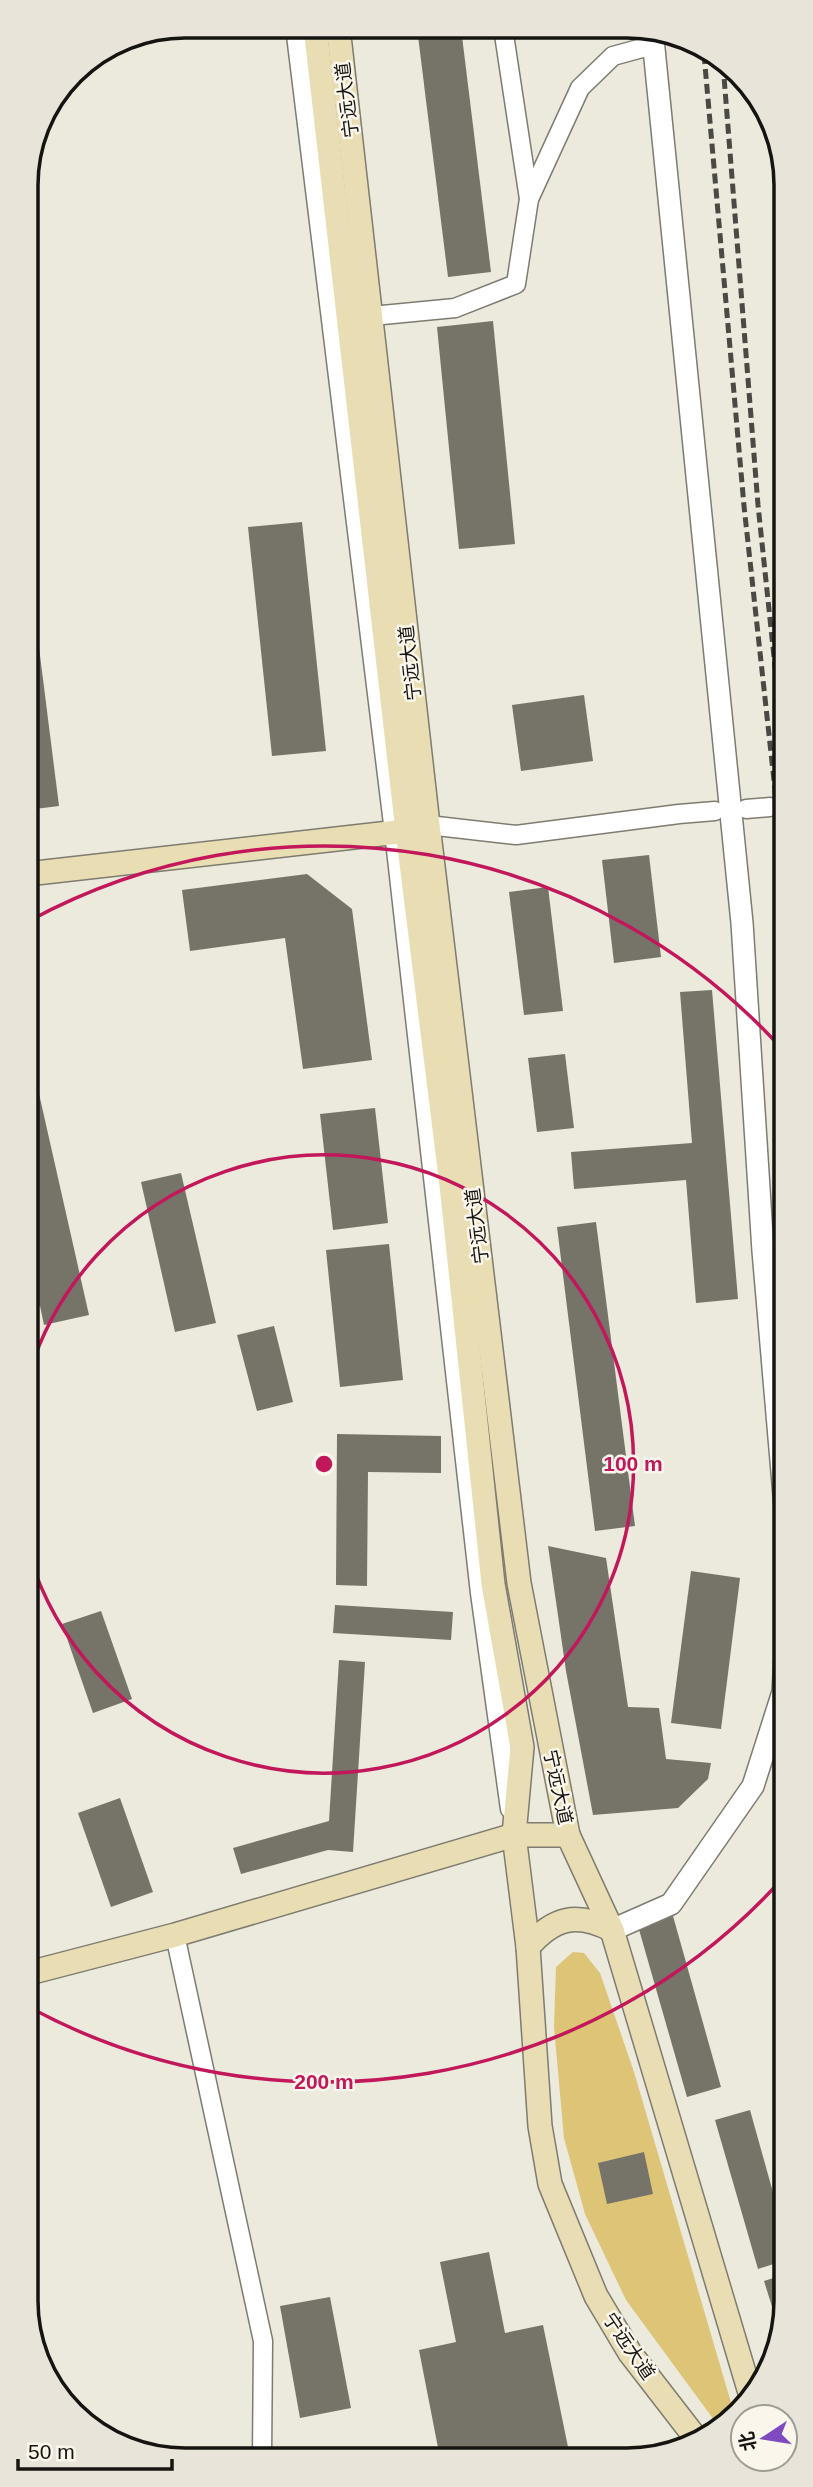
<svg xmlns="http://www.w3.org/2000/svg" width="813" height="2487" font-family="Arial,'Noto Sans SC',sans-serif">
	<rect width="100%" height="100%" fill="#ece9dd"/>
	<!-- green -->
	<path fill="#dec476" d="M573 1952 584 1953 600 1973 634 2072 732 2406 731 2416 717 2424 626 2300 585 2214 564 2138 554 2027 556 1967Z"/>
	<!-- building -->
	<g fill="#767369">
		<path d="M417 28H461L491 272 448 277Z"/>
		<path d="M493 321 515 544 459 549 437 327Z"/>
		<path d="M302 522 326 751 272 756 248 527Z"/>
		<path d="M31 584 59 806 27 810V585Z"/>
		<path d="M584 695 593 761 521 771 512 705Z"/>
		<path d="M649 855 661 957 614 963 602 860Z"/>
		<path d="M307 874 352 909 372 1060 303 1069 285 938 190 951 182 890Z"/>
		<path d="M548 887 563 1011 524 1015 509 892Z"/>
		<path d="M712 990 738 1299 696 1303 686 1180 574 1189 571 1152 692 1143 680 992Z"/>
		<path d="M28 1045 89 1315 44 1325 40 1306 28 1309Z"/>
		<path d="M565 1054 574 1128 537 1132 528 1058Z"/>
		<path d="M375 1108 388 1223 333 1230 320 1114Z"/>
		<path d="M181 1173 216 1323 175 1332 141 1182Z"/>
		<path d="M596 1222 635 1526 595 1531 557 1227Z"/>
		<path d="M389 1244 403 1380 340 1387 326 1250Z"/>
		<path d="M274 1326 293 1402 257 1411 237 1335Z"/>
		<path d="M337 1434 441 1436V1473L368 1472 367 1586 336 1585Z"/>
		<path d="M548 1546 606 1558 628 1707 659 1708 666 1759 711 1763 708 1779 678 1808 593 1815 566 1671Z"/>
		<path d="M691 1571 740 1578 721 1729 671 1723Z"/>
		<path d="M335 1605 453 1612 451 1640 333 1633Z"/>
		<path d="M101 1611 132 1699 93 1713 62 1624Z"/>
		<path d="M339 1660 365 1662 353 1852 328 1850 241 1874 233 1848 329 1821Z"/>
		<path d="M120 1798 153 1892 111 1907 78 1813Z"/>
		<path d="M673 1916 721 2087 687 2097 638 1926Z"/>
		<path d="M750 2110 786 2239V2260L758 2269 715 2120Z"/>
		<path d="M644 2152 653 2194 607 2204 598 2163Z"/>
		<path d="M489 2252 505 2333 543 2325 568 2447 516 2458H440L419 2350 456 2342 440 2262Z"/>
		<path d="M786 2274V2311L779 2329 764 2281Z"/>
		<path d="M330 2297 351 2408 300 2418 280 2306Z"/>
	</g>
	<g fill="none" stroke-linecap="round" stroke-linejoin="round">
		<!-- minor-tunnel -->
		<path stroke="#ccc9be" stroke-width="18" stroke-dasharray="18 9" stroke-linecap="butt" d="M770 807 785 806"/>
		<!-- service casing -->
		<g stroke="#7e7b71" stroke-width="12">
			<path id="service" d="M652 2458 666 2453"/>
		</g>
		<!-- minor casing -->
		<g stroke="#7e7b71" stroke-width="21">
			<g id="minor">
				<path d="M295 27 394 832 480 1593 510 1809"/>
				<path d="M529 199 580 88 613 56 653 45"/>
				<path d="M372 316 455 308 516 284 529 199 503 28"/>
				<path d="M746 809 770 807"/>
				<path d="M428 825 516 835 679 814 715 811"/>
				<path d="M175 1935 263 2341 262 2458"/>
			</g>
		</g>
		<!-- tertiary casing -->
		<g stroke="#7e7b71" stroke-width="24">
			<g id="tertiary">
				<path d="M652 29 742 923 763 1251 785 1507"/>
				<path d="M612 1930 671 1904 753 1786 783 1692 786 1642"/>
			</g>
		</g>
		<!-- secondary casing -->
		<g stroke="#7e7b71" stroke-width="26">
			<g id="secondary">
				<path d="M315 27 407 831 451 1185 493 1584 522 1747 514 1835 528 1947 540 2126 550 2184 596 2296 630 2353 695 2437"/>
				<path d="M338 27 428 825 519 1583 568 1835 612 1930 751 2396"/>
				<path d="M27 874 407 831 420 827"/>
				<path d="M528 1947C554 1917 577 1912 612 1930"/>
				<path d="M29 1973 175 1935 514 1835H568"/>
			</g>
		</g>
		<!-- service -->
		<use href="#service" stroke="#fff" stroke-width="9"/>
		<!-- minor -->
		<use href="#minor" stroke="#fff" stroke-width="18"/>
		<!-- tertiary -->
		<use href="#tertiary" stroke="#fff" stroke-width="21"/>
		<!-- secondary -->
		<use href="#secondary" stroke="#e9deb3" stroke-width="23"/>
		<!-- rail -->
		<g stroke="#4b4944" stroke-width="5" stroke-dasharray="10 5" stroke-linecap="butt">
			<path d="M704 54 744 506 785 881"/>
			<path d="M723 64 758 505 784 752"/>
		</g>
	</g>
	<!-- distance rings -->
	<g fill="none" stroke="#c2185b" stroke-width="3.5">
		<path d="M29 1374A309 309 0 1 1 29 1554"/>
		<path d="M783 1878A618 618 0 0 1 29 2007M29 921A618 618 0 0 1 783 1050"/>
	</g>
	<g text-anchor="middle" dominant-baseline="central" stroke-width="5" stroke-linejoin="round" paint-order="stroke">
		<!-- street labels -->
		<g font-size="19" fill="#161411" stroke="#faf6eb">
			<text transform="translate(347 100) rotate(-97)">宁远大道</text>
			<text transform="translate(410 663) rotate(-96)">宁远大道</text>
			<text transform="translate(477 1226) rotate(-97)">宁远大道</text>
			<text transform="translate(558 1787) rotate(78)">宁远大道</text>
			<text transform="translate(629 2346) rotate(56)">宁远大道</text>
		</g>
	</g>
	<!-- crop -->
	<path d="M0 0H813V2487H0ZM185 38H627A147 147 0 0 1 774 185V2301A147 147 0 0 1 627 2448H185A147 147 0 0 1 38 2301V185A147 147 0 0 1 185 38Z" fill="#e8e4da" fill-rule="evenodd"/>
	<path fill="none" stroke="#161411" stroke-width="3.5" d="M185 38H627A147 147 0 0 1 774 185V2301A147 147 0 0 1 627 2448H185A147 147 0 0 1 38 2301V185A147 147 0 0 1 185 38Z"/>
	<circle cx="324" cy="1464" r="10" fill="#c2185b" stroke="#faf6eb" stroke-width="3.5"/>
	<g font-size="21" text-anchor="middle" font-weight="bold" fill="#c2185b" stroke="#faf6eb" stroke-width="5" stroke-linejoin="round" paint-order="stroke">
		<text x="633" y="1471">100 m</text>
		<text x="324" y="2089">200 m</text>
	</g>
	<!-- north arrow -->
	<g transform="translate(764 2438) rotate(258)"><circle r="33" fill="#faf6eb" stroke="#9f9c94" stroke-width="2"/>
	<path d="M0-5L12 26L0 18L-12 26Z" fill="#7f49c0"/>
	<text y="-10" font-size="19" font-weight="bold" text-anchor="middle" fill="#161411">北</text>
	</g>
	<!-- scale -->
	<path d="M18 2459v10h154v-10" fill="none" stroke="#161411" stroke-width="3.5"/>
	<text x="28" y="2459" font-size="21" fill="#161411" stroke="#faf6eb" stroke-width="5" paint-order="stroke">50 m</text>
</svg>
